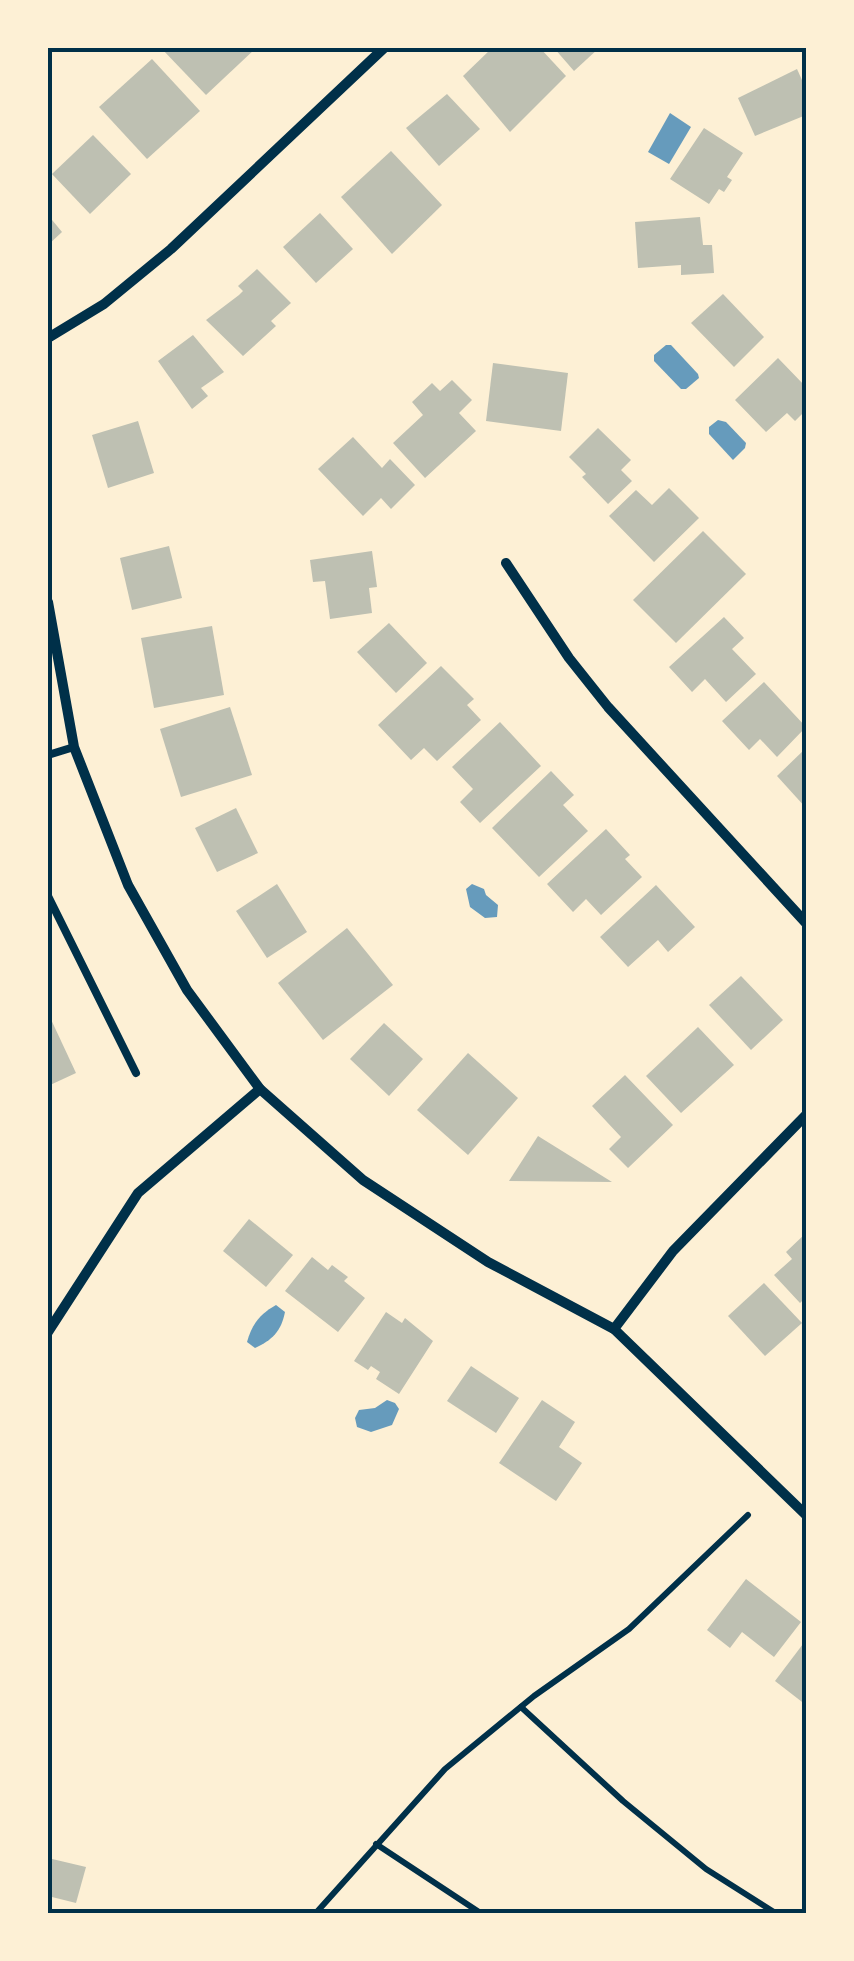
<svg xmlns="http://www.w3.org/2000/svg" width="854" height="1961" font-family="'Noto Sans',sans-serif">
	<rect width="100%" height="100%" fill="#fdf0d5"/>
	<!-- water -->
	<g fill="#669bbc">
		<path d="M670 113 691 127 669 164 648 152Z"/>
		<path d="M666 345H671L698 374 699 378 686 389H681L654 361V355Z"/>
		<path d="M718 420 726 422 746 443 745 448 733 460 709 434V427Z"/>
		<path d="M472 884 484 889 486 895 498 905 497 917 485 918 470 907 466 889Z"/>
		<path d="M276 1305 285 1312C281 1332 272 1340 255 1348L247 1342C252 1324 260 1314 276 1305Z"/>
		<path d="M387 1400 395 1403 399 1409 392 1425 371 1432 357 1427 355 1418 359 1410 375 1408Z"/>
	</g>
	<!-- building -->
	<g fill="#bec0b2">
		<path d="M161 48H256L206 95Z"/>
		<path d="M492 48H540L566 76 510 132 463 76Z"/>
		<path d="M554 48H599L574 71Z"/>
		<path d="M152 59 200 111 147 159 99 107Z"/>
		<path d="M797 69 806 89V115L755 136 738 98Z"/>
		<path d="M447 94 480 129 439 166 406 128Z"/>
		<path d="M704 128 743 153 727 177 732 180 724 192 719 189 709 204 670 179Z"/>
		<path d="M93 135 131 174 90 214 52 174Z"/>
		<path d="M391 151 442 205 392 254 341 197Z"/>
		<path d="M320 213 353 249 316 283 283 247Z"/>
		<path d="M48 215 62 232 48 245Z"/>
		<path d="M700 217 703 245H712L714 273 681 275V265L638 268 635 222Z"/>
		<path d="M257 269 291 303 271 321 276 326 243 356 206 320 239 295 243 291 238 286Z"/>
		<path d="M723 294 764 337 734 367 691 323Z"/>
		<path d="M193 335 224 372 201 388 208 396 192 409 158 361Z"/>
		<path d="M778 358 806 387V410L795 421 787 413 766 432 735 400Z"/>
		<path d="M493 363 568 373 561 431 486 421Z"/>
		<path d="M452 380 472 400 459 413 476 431 425 478 393 443 423 415 412 402 432 383 440 391Z"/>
		<path d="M138 421 154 473 108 488 92 435Z"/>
		<path d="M598 428 631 460 621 470 632 481 608 504 582 477 586 474 569 457Z"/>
		<path d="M353 437 382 468 390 459 415 485 391 509 381 498 363 516 318 469Z"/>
		<path d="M669 488 699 518 654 562 609 516 636 490 652 505Z"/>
		<path d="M703 531 746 574 676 643 633 600Z"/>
		<path d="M169 546 182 598 132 610 120 558Z"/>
		<path d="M372 551 377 587 369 588 372 613 330 619 325 581 313 582 310 560Z"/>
		<path d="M724 617 744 638 732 649 756 674 726 702 705 679 692 692 669 667Z"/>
		<path d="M389 623 427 663 396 693 357 652Z"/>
		<path d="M212 626 224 695 154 708 141 638Z"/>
		<path d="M441 666 474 699 467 705 481 720 437 761 424 748 411 760 378 725Z"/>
		<path d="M764 682 806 727 777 757 760 739 749 750 722 721Z"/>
		<path d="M230 707 252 775 181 797 160 729Z"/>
		<path d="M500 722 541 766 480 823 460 802 473 789 452 767Z"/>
		<path d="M806 748V808L777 776Z"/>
		<path d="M551 771 574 795 563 805 588 831 539 877 492 828Z"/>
		<path d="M236 808 258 853 217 872 195 828Z"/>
		<path d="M606 829 630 855 625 859 642 877 601 915 586 899 573 912 547 884Z"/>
		<path d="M277 884 307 932 267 958 236 911Z"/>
		<path d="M656 885 695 927 668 952 658 940 628 967 600 937Z"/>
		<path d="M347 928 393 985 323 1040 278 983Z"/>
		<path d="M741 976 783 1020 751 1050 709 1005Z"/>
		<path d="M48 1013 76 1073 48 1086Z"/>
		<path d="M384 1023 423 1059 389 1096 350 1059Z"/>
		<path d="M698 1027 734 1065 681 1113 646 1076Z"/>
		<path d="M468 1053 518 1098 468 1155 417 1110Z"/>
		<path d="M625 1075 673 1125 628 1168 609 1149 621 1137 592 1106Z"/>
		<path d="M538 1136 612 1182 509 1181Z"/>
		<path d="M249 1219 293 1255 266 1287 223 1251Z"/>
		<path d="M806 1233V1297L800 1303 774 1275 792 1259 786 1252Z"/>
		<path d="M312 1257 328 1270 332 1265 348 1277 344 1281 365 1298 338 1332 285 1291Z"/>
		<path d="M764 1283 802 1323 765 1356 728 1316Z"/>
		<path d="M386 1312 402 1323 405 1318 433 1341 399 1394 376 1379 380 1372 371 1366 368 1370 354 1361Z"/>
		<path d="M471 1366 519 1398 496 1433 447 1401Z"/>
		<path d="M542 1400 575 1422 559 1447 582 1463 556 1501 499 1463Z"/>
		<path d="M746 1579 801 1622 774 1657 742 1632 730 1648 707 1630Z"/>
		<path d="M806 1640V1705L775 1681Z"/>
		<path d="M48 1858 86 1867 76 1903 48 1896Z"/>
	</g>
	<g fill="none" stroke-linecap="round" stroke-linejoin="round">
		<!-- path -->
		<g stroke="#003049" stroke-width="6">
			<path d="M521 1707 623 1801 706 1869 777 1914"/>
			<path d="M376 1844 482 1914"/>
			<path d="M315 1914 445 1769 534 1696 629 1629 748 1515"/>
		</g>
		<!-- service -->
		<g stroke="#003049" stroke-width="8">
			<path d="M48 755 74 747"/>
			<path d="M48 896 136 1073"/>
		</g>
		<!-- minor -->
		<g stroke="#003049" stroke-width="10">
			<path d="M48 338 104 304 171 249 384 48"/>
			<path d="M506 563 569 658 608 707 806 923"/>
			<path d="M48 602 74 747 128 885 187 990 260 1089 363 1180 488 1262 614 1329 806 1515"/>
			<path d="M614 1329 673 1251 806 1115"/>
			<path d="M48 1332 138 1193 260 1089"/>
		</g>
	</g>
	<!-- border -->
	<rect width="854" height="1961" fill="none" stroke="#fdf0d5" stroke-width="100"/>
	<rect x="50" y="50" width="754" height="1861" fill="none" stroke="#003049" stroke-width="4"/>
</svg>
